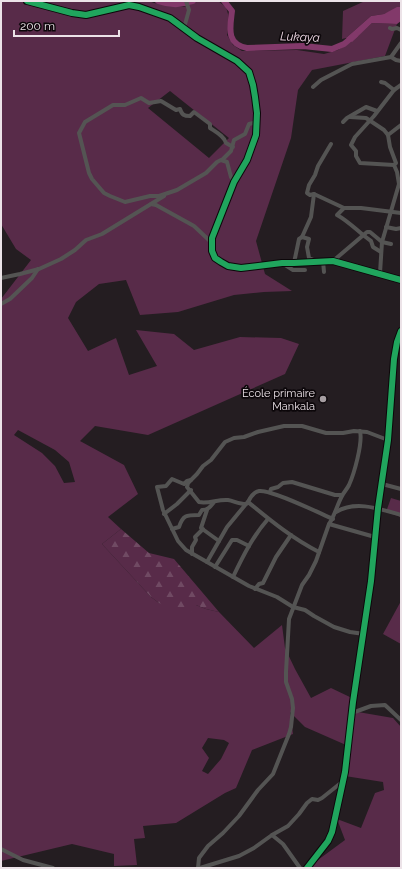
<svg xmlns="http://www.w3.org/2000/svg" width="402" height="869" font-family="Raleway,sans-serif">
	<defs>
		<pattern id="forest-firs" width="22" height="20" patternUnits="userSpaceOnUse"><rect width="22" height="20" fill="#582b49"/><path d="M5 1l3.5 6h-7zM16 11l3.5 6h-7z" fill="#704a63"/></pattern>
	</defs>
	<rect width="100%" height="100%" fill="#241d21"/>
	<!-- green -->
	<g fill="#582b49" fill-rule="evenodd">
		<path d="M1 1H22L85 17 120 9 118 4 88 13 35 1H149L154 3 184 7 199 1H218L226 7 228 14 229 25 227 35 233 45 242 51 297 50 324 54 338 50 351 42 372 23 397 24 385 56 312 70 298 90 291 138 256 241 265 274 292 291 264 292 234 295 178 312 140 315 126 280 99 284 76 302 68 318 88 351 116 338 129 375 157 366 136 330 174 334 194 350 240 337 281 338 299 344 285 374 148 435 95 426 80 441 124 465 138 494 108 517 121 529 102 544 151 597 159 603 196 605 206 609 219 612 254 648 282 625 285 648 295 669 311 698 331 688 352 698 346 745 305 727 290 712 293 734 252 750 236 788 225 793 176 823 143 826 145 838 134 839 137 865 114 866V854L72 844 1 861V864V299L31 260 16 249 1 224ZM170 91 229 138 209 158 148 108ZM18 430 55 450 69 462 75 482 64 483 55 466 42 453 14 435ZM208 738 224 740 229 743 221 759 208 774 202 771 209 758 202 748Z"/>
		<path d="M365 1H401V7L384 14 371 16 346 38 342 39 343 11Z"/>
		<path d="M391 498 401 501V517L386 512Z"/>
		<path d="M401 601V644L383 634Z"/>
		<path d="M358 712 393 718 401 727V867L399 868H307L345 840 337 819 361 828 375 793 384 790 383 782 345 776 352 717Z"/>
	</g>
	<!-- forest -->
	<path fill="url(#forest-firs)" d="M121 529 149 553 174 559 219 612 206 609 196 605 187 617 159 603 151 597 102 544Z"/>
	<!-- water -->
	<path fill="#82396a" d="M397 7H401V21L397 24 372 23 352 42 346 38 371 16 384 14Z"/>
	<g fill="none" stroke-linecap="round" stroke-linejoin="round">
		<!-- river -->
		<g stroke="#82396a" stroke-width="6">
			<path d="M158 1C169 5 182 5 193 1"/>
			<path d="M224 1 232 11C230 28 226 44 247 48L303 46 332 49 344 44 355 35"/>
		</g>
		<!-- street -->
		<g stroke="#545453" stroke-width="4">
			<path d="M27 1 72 13 86 15 129 5 139 7 170 18 197 38 237 61 249 72 253 85 255 97 257 113 256 135 247 160 234 182 212 238V251L215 258 221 262 228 266 241 268 282 263H294L333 261 401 280"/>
			<path d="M184 28 189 10 186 1"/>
			<path d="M390 28 392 29 397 28 401 30"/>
			<path d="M391 57 396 60 401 61"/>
			<path d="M381 82 385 83 394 90"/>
			<path d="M313 87 321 80 352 64 391 57 401 43"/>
			<path d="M350 117 366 118 384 130 388 135 390 147 396 163 394 165 397 172 399 184 382 242 380 273"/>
			<path d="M343 122 347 118 366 107 377 111"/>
			<path d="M388 135 401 125"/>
			<path d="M331 144 318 166 315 175 309 185 307 193 310 195 314 194 344 208H361L401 213"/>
			<path d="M233 147 226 143C224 136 216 132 210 128V124L194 112 190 116C184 116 182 115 180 109L176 110 161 101 149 103 141 98 125 105H113L85 122 79 133 89 173 92 179 104 193 110 196 125 202 150 196H159L177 190 206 173 217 162 221 160 227 162 231 177 234 182"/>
			<path d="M222 160 231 151 234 140 245 134 249 124 257 122"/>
			<path d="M394 165 360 163 356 156V151L351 145 355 137 374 116 394 90 401 85"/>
			<path d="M151 204 156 205 194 226 211 242"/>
			<path d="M344 208 337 215C350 222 359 233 371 241L373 247 381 252"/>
			<path d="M386 227 396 229 401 228"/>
			<path d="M302 237 309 239 307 247 309 258 316 261"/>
			<path d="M323 261 324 272"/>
			<path d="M333 261 367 232H370L382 242 391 244"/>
			<path d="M282 263 293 270H305"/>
			<path d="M294 263 299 239 302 237 311 217 314 194"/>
			<path d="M1 278 20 274 39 269 61 259 75 250 86 240 102 234 164 196"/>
			<path d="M1 304 10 299 32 278 38 269"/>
			<path d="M191 480 187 481 184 484 172 479 166 486 157 487 163 510 178 541 186 550 249 586 277 597 293 607 305 610 314 616 334 627 350 632 364 634"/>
			<path d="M382 484 401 489"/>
			<path d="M270 492 271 489 278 487 283 483 292 482 335 495H342"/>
			<path d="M248 502C250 498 253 492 259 491 271 489 319 513 333 519"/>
			<path d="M207 510 201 528 219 541"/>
			<path d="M336 512C356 500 380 509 401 515"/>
			<path d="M164 514 177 504 191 490"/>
			<path d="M329 524 375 537"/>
			<path d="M172 529 179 527C183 515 186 515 199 515L202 510C208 510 210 507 214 502"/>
			<path d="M319 552C293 539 270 520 248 502L246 504C239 504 234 501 228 500 218 499 209 504 199 502L187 487 188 483 197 474 203 466 211 460 225 442 234 438 244 437 258 432 284 426H302L326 433H343L354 431 367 432 388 440"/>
			<path d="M192 554V547L196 540 195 537 203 529"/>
			<path d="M207 562 227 527 246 504"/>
			<path d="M215 567 232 540H237L249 546"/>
			<path d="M233 577C243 556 253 536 268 519"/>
			<path d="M255 589 259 584 263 583 276 557 291 535"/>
			<path d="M352 713 371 706 385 705 401 720"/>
			<path d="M272 835 283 844 300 868"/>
			<path d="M1 849 23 860 53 868"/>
			<path d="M198 868 199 858 208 846 223 833 239 816 258 790 273 774 289 734 291 727 293 708 292 699 286 682V672L289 619 302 585 309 575 316 561 329 524C335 515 337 505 342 496 344 492 347 489 349 485 354 474 363 443 360 431"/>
			<path d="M200 868 239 856 254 848 272 835 288 826 299 814 307 803 312 799 318 800 322 798 342 782"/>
		</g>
		<!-- secondary -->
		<path stroke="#575757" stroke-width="6" d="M307 868 328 841 332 832 345 772 353 702 371 581 378 508 388 440 394 359 397 342 401 331"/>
		<!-- cycleway casing -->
		<g stroke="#0c070a" stroke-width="8">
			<g id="cycleway">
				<path d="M27 1 72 13 86 15 129 5 139 7 170 18 197 38 237 61 249 72 253 85 255 97 257 113 256 135 247 160 234 182 212 238V251L215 258 221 262 228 266 241 268 282 263H294L333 261 401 280"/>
				<path d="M307 868 328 841 332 832 345 772 353 702 371 581 378 508 388 440 394 359 397 342 401 331"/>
			</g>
		</g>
		<!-- cycleway -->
		<use href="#cycleway" stroke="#20a55d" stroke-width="6"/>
	</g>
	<!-- markers -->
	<circle fill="#a69ea2" stroke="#0c070a" stroke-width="1.5" cx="323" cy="399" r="4"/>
	<g text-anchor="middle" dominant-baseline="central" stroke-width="3.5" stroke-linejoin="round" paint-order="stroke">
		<!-- poi labels -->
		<g font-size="11" fill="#ece3e8" stroke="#0c070a" text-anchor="end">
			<text x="315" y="393">École primaire<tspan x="315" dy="13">Mankala</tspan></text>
		</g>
		<!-- water labels -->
		<g font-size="12" font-style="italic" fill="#f3dce9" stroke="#0c070a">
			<text transform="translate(300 37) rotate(2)">Lukaya</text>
		</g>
	</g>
	<!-- border -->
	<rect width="402" height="869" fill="none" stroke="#ece3e8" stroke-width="4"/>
	<!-- scale -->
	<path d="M14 30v6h105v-6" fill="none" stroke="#ece3e8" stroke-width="2"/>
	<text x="20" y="30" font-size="12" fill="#ece3e8" stroke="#0c070a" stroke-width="3" paint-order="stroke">200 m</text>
</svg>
